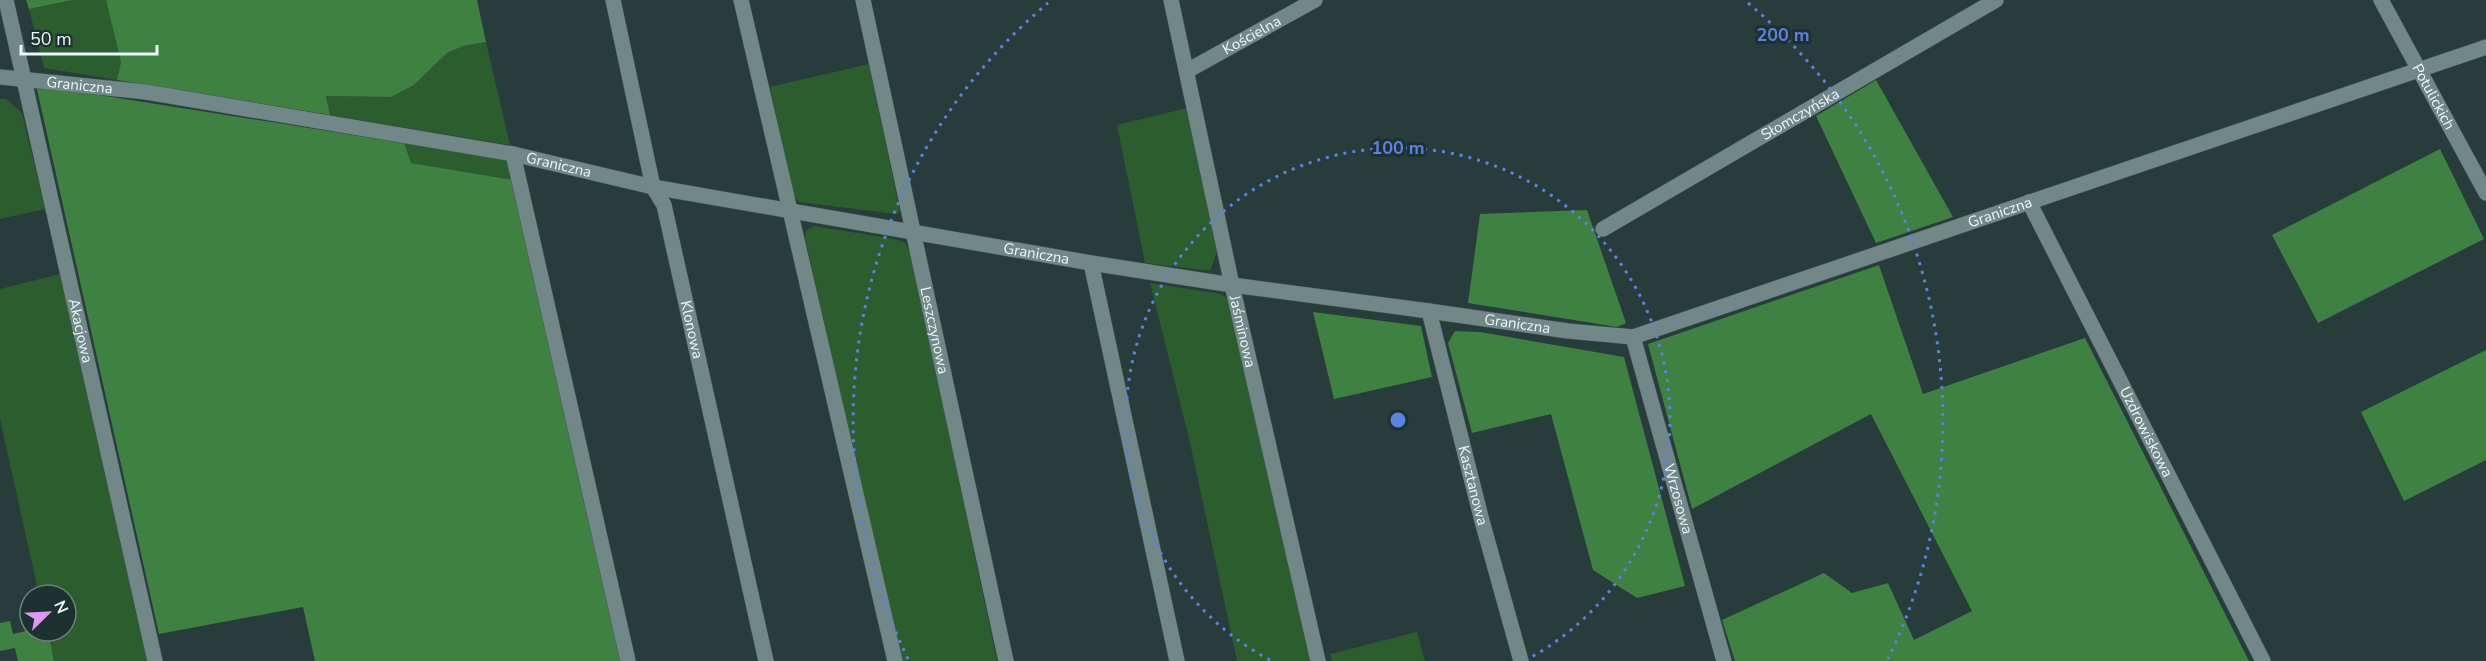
<svg xmlns="http://www.w3.org/2000/svg" width="2486" height="661" font-family="'Nunito Sans',sans-serif">
	<rect width="100%" height="100%" fill="#283c3b"/>
	<!-- green -->
	<g fill="#2b5d2e">
		<path d="M73 0H106L121 62 117 80 44 68 29 9Z"/>
		<path d="M486 42 510 145 330 115 326 96 391 97 414 85 447 53 463 46Z"/>
		<path d="M869 64 900 212 896 214 799 202 793 195 770 87Z"/>
		<path d="M0 99H6L22 113 45 209 0 219Z"/>
		<path d="M1187 108 1217 252 1210 271 1145 263 1117 125Z"/>
		<path d="M404 143 509 160 513 180 410 163Z"/>
		<path d="M814 226 895 239 904 242 911 252 997 661H901L805 238 806 231Z"/>
		<path d="M60 274 147 661H54L48 631H66V595H39L0 419V289Z"/>
		<path d="M1150 283 1221 294 1230 300 1310 661H1237L1189 438Z"/>
		<path d="M1417 632 1425 661H1332L1330 654Z"/>
	</g>
	<!-- forest -->
	<g fill="#3f8043">
		<path d="M26 0H73L29 9Z"/>
		<path d="M106 0H477L486 42 463 46 447 53 414 85 391 97 326 96 330 115 117 80 121 62Z"/>
		<path d="M1876 80 1953 217 1876 243 1816 116Z"/>
		<path d="M36 85 404 143 411 163 513 180 622 661H315L303 607 159 634Z"/>
		<path d="M2440 149 2484 239 2318 323 2272 235Z"/>
		<path d="M1587 210 1626 323 1617 327 1468 303 1480 214Z"/>
		<path d="M1879 265 1923 394 2085 338 2249 661H1735L1722 620 1824 573 1852 593 1888 583 1914 640 1972 611 1871 414 1692 509 1648 344Z"/>
		<path d="M1313 312 1421 326 1432 377 1334 399Z"/>
		<path d="M1455 331 1480 332 1624 357 1685 586 1637 598 1593 570 1551 414 1472 433 1448 343Z"/>
		<path d="M2486 350V460L2404 501 2361 412Z"/>
		<path d="M10 621 13 634 30 630 48 631 54 661H18L15 648 0 651V623Z"/>
	</g>
	<g fill="none" stroke-linecap="round" stroke-linejoin="round">
		<!-- street casing -->
		<g stroke="#485a59" stroke-width="16">
			<g id="street">
				<path id="s1" d="M6 0 155 661"/>
				<path id="s2" d="M613 0 653 187 664 205 766 661"/>
				<path d="M741 0 895 661"/>
				<path id="s3" d="M863 0 1006 661"/>
				<path id="s4" d="M1171 0 1232 285 1318 661"/>
				<path id="s5" d="M2381 0 2486 193"/>
				<path id="s6" d="M1187 71 1315 0"/>
				<path id="s7" d="M0 77 146 92 513 154 653 187 1091 263 1232 285 1429 311 1568 331 1633 337 2486 47"/>
				<path d="M513 154 628 661"/>
				<path id="s8" d="M2029 202 2263 661"/>
				<path id="s9" d="M1603 229 1996 0"/>
				<path d="M1091 263 1177 661"/>
				<path id="s10" d="M1429 311 1482 521 1521 661"/>
				<path id="s11" d="M1633 337 1724 661"/>
			</g>
		</g>
		<!-- street -->
		<use href="#street" stroke="#728888" stroke-width="15"/>
	</g>
	<!-- distance rings -->
	<g fill="none" stroke="#5b81e1" stroke-width="3" stroke-dasharray="3 6">
		<path d="M1270 660A272 272 0 1 1 1526 660"/>
		<path d="M908 659A545 545 0 0 1 1048 3M1748 3A545 545 0 0 1 1888 659"/>
	</g>
	<g text-anchor="middle" dominant-baseline="central" stroke-width="6" stroke-linejoin="round" paint-order="stroke">
		<!-- street labels -->
		<g font-size="15" fill="#ebf7f7" stroke="#1e3131">
			<text stroke="none"><textPath href="#s6" startOffset="74">Kościelna</textPath></text>
			<text stroke="none"><textPath href="#s7" startOffset="80">Graniczna</textPath></text>
			<text stroke="none"><textPath href="#s5" startOffset="110">Potulickich</textPath></text>
			<text stroke="none"><textPath href="#s9" startOffset="228">Słomczyńska</textPath></text>
			<text stroke="none"><textPath href="#s7" startOffset="566">Graniczna</textPath></text>
			<text stroke="none"><textPath href="#s7" startOffset="2042">Graniczna</textPath></text>
			<text stroke="none"><textPath href="#s7" startOffset="1052">Graniczna</textPath></text>
			<text stroke="none"><textPath href="#s7" startOffset="1538">Graniczna</textPath></text>
			<text stroke="none"><textPath href="#s2" startOffset="340">Klonowa</textPath></text>
			<text stroke="none"><textPath href="#s1" startOffset="339">Akacjowa</textPath></text>
			<text stroke="none"><textPath href="#s3" startOffset="338">Leszczynowa</textPath></text>
			<text stroke="none"><textPath href="#s4" startOffset="339">Jaśminowa</textPath></text>
			<text stroke="none"><textPath href="#s8" startOffset="258">Uzdrowiskowa</textPath></text>
			<text stroke="none"><textPath href="#s10" startOffset="180">Kasztanowa</textPath></text>
			<text stroke="none"><textPath href="#s11" startOffset="168">Wrzosowa</textPath></text>
		</g>
	</g>
	<circle cx="1398" cy="420" r="9" fill="#5b81e1" stroke="#1e3131" stroke-width="3"/>
	<g font-size="18" text-anchor="middle" font-weight="bold" fill="#5b81e1" stroke="#1e3131" stroke-width="6" stroke-linejoin="round" paint-order="stroke">
		<text x="1783" y="41">200 m</text>
		<text x="1398" y="154">100 m</text>
	</g>
	<!-- north arrow -->
	<g transform="translate(48 613) rotate(66)"><circle r="28" fill="#1e3131" stroke="#708080" stroke-width="1.5"/>
	<path d="M0-4.5L10 22L0 15L-10 22Z" fill="#df98f1"/>
	<text y="-9" font-size="16" font-weight="bold" text-anchor="middle" fill="#ebf7f7">N</text>
	</g>
	<!-- scale -->
	<path d="M21 45v9h136v-9" fill="none" stroke="#ebf7f7" stroke-width="3"/>
	<text x="30" y="45" font-size="18" fill="#ebf7f7" stroke="#1e3131" stroke-width="4.5" paint-order="stroke">50 m</text>
</svg>
